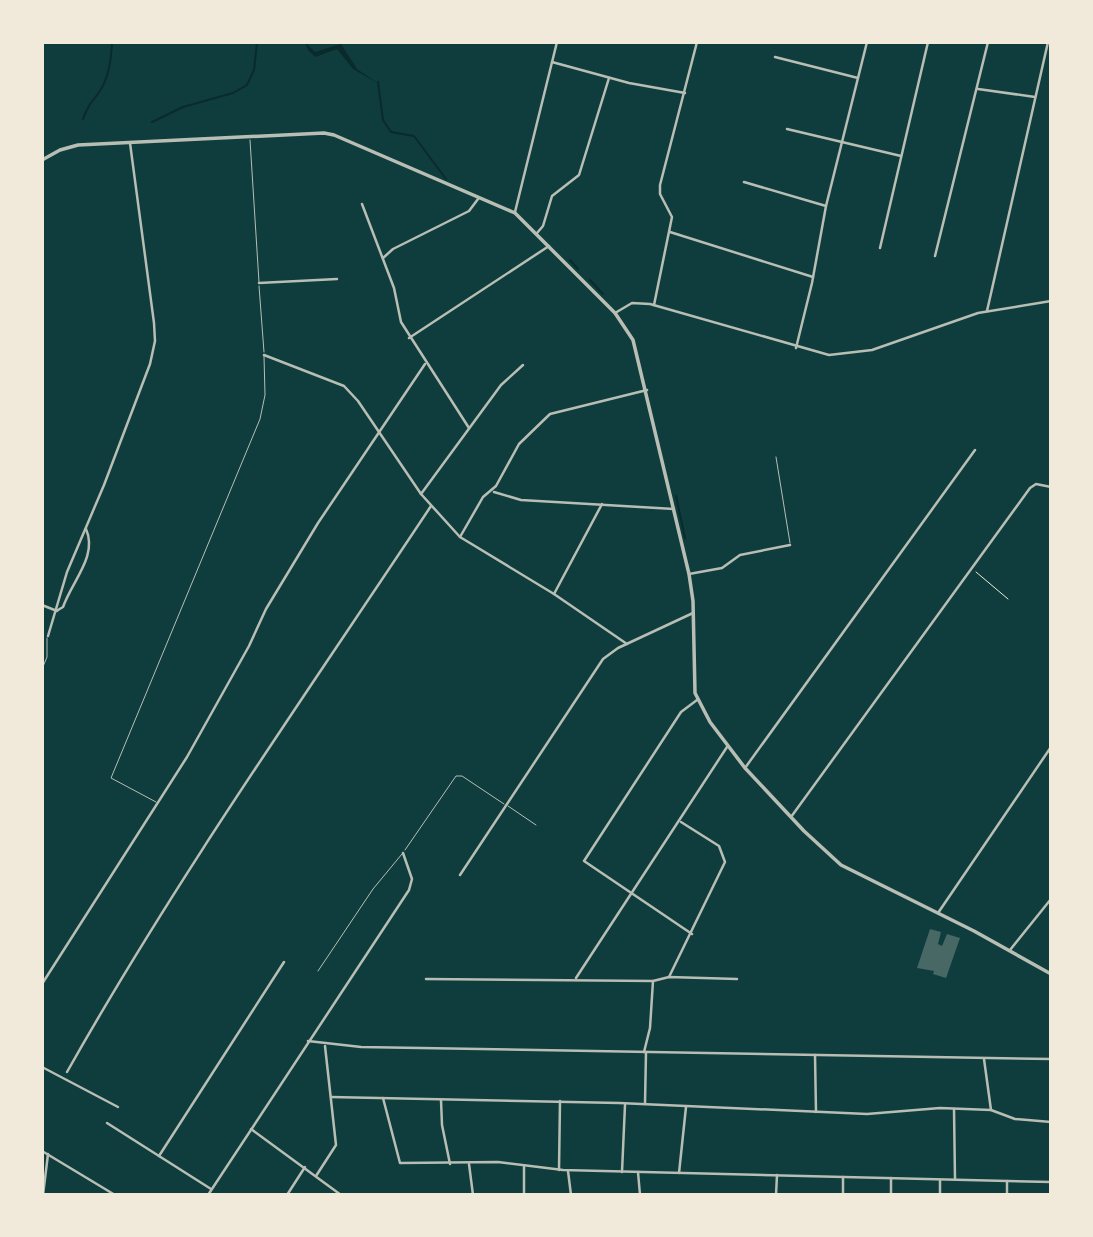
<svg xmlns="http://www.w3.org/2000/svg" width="1093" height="1237" font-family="'Roboto Condensed',sans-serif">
	<rect width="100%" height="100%" fill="#0f3d3e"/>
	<!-- water -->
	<path fill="#0a2a2b" d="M305 42 315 52 341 44 357 69 379 84 353 69 337 49 315 57 308 50Z"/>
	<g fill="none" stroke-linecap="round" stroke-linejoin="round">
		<!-- stream -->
		<g stroke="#0a2a2b" stroke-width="2">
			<path d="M378 82 383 120 391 132 414 136 446 179"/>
			<path d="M83 119C87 108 90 104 97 95 109 80 111 60 112 42"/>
			<path d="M152 122 183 107 233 93 247 85 254 70 257 42"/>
			<path d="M570 260 578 269"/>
			<path d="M590 280 603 294"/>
			<path d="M676 496 685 538"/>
		</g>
	</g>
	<!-- building -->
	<path fill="#486865" d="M930 929 941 932 938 944 942 946 947 934 960 938 946 978 933 974 934 971 917 968Z"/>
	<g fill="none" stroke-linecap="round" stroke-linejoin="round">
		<!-- path -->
		<path stroke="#f1e9da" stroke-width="1" d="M976 572 1008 599"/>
		<!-- service -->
		<g stroke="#b8beb3" stroke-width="1">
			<path d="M250 140 259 282"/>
			<path d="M259 286 264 352"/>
			<path d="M776 457 790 543"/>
			<path d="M42 669 47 657V638"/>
			<path d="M156 802 111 778 260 419 265 395 264 356"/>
			<path d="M508 806 536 825"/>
			<path d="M405 850 456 776H462L504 804"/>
			<path d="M318 971 373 889 402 854"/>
		</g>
		<!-- minor -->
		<g stroke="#b8beb3" stroke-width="2.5">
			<path d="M775 57 858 78"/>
			<path d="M552 62 629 83 685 93"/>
			<path d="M978 89 1035 97"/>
			<path d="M787 129 901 156"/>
			<path d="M744 182 826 206"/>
			<path d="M362 204 394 288 401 322 469 428"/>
			<path d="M515 212 557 42"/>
			<path d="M670 232 813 277"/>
			<path d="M537 233 543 226 552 196 579 175 609 78"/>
			<path d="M880 248 928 42"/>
			<path d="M935 256 988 42"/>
			<path d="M383 258 393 249 469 211 478 199"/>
			<path d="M259 283 337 279"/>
			<path d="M654 305 672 217 660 194V185L697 42"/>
			<path d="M987 311 1048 42"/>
			<path d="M615 313 632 303 650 304 829 355 872 350 978 313 1051 301"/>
			<path d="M409 338 549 246"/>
			<path d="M796 348 812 283 826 206 867 42"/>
			<path d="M264 355 344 386 358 401 421 494 460 537 554 594 627 644"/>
			<path d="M494 492 521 500 674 509"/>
			<path d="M421 494 501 385 523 365"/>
			<path d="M460 537 483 497 496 486 519 444 550 414 647 390"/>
			<path d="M689 574 722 568 740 555 790 545"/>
			<path d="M554 594 602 504"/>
			<path d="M42 605 57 611"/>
			<path d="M58 610 63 607C72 581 98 556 86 529"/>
			<path d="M48 636 67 572 104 485 150 364 155 341 154 323 130 143"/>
			<path d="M745 768 975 450"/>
			<path d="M791 817 1030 488 1036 484 1051 487"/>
			<path d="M460 875 603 659 618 648 693 613"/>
			<path d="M938 913 1051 747"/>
			<path d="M692 934 584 861 681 712 697 700"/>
			<path d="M1010 950 1051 899"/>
			<path d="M669 977 725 862 719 846 681 822"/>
			<path d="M576 978 727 747"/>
			<path d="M426 979 653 981 669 977 737 979"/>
			<path d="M42 984 187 757 249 646 266 609 318 523 425 364"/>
			<path d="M308 1041 361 1047 1051 1059"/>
			<path d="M644 1052 650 1028 653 981"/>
			<path d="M815 1055 816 1112"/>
			<path d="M984 1059 991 1110"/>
			<path d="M42 1067 118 1107"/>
			<path d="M67 1072C177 877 307 693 431 506"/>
			<path d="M331 1097 619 1103 867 1114 940 1108 991 1110 1015 1119 1051 1122"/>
			<path d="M383 1098 400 1163 498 1162 563 1170 1051 1182"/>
			<path d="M441 1100 442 1125 450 1164"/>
			<path d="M645 1104 646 1052"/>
			<path d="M954 1109 955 1179"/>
			<path d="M107 1123 211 1189"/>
			<path d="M251 1129 341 1195"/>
			<path d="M42 1151 115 1195"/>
			<path d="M159 1156 284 962"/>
			<path d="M469 1164 473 1195"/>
			<path d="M559 1170 560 1101"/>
			<path d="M568 1171 571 1195"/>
			<path d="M622 1172 625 1105"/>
			<path d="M638 1172 640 1195"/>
			<path d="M679 1173 686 1107"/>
			<path d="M316 1176 336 1145 325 1046"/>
			<path d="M843 1177V1195"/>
			<path d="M891 1178V1195"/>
			<path d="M43 1195 48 1154"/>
			<path d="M208 1195 409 890 412 879 403 853"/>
			<path d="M287 1195 305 1167"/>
			<path d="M524 1195V1167"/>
			<path d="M776 1195 777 1175"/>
			<path d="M940 1195V1181"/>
			<path d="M1007 1195V1181"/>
		</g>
		<!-- tertiary -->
		<path stroke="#b8beb3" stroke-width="3.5" d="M42 160 60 150 78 145 324 133 334 135 515 213 615 313 633 340 689 574 693 601 695 693 710 722 745 768 804 831 841 865 974 931 1051 974"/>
	</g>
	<!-- border -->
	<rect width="1093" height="1237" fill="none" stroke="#f1e9da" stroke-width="88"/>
</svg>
